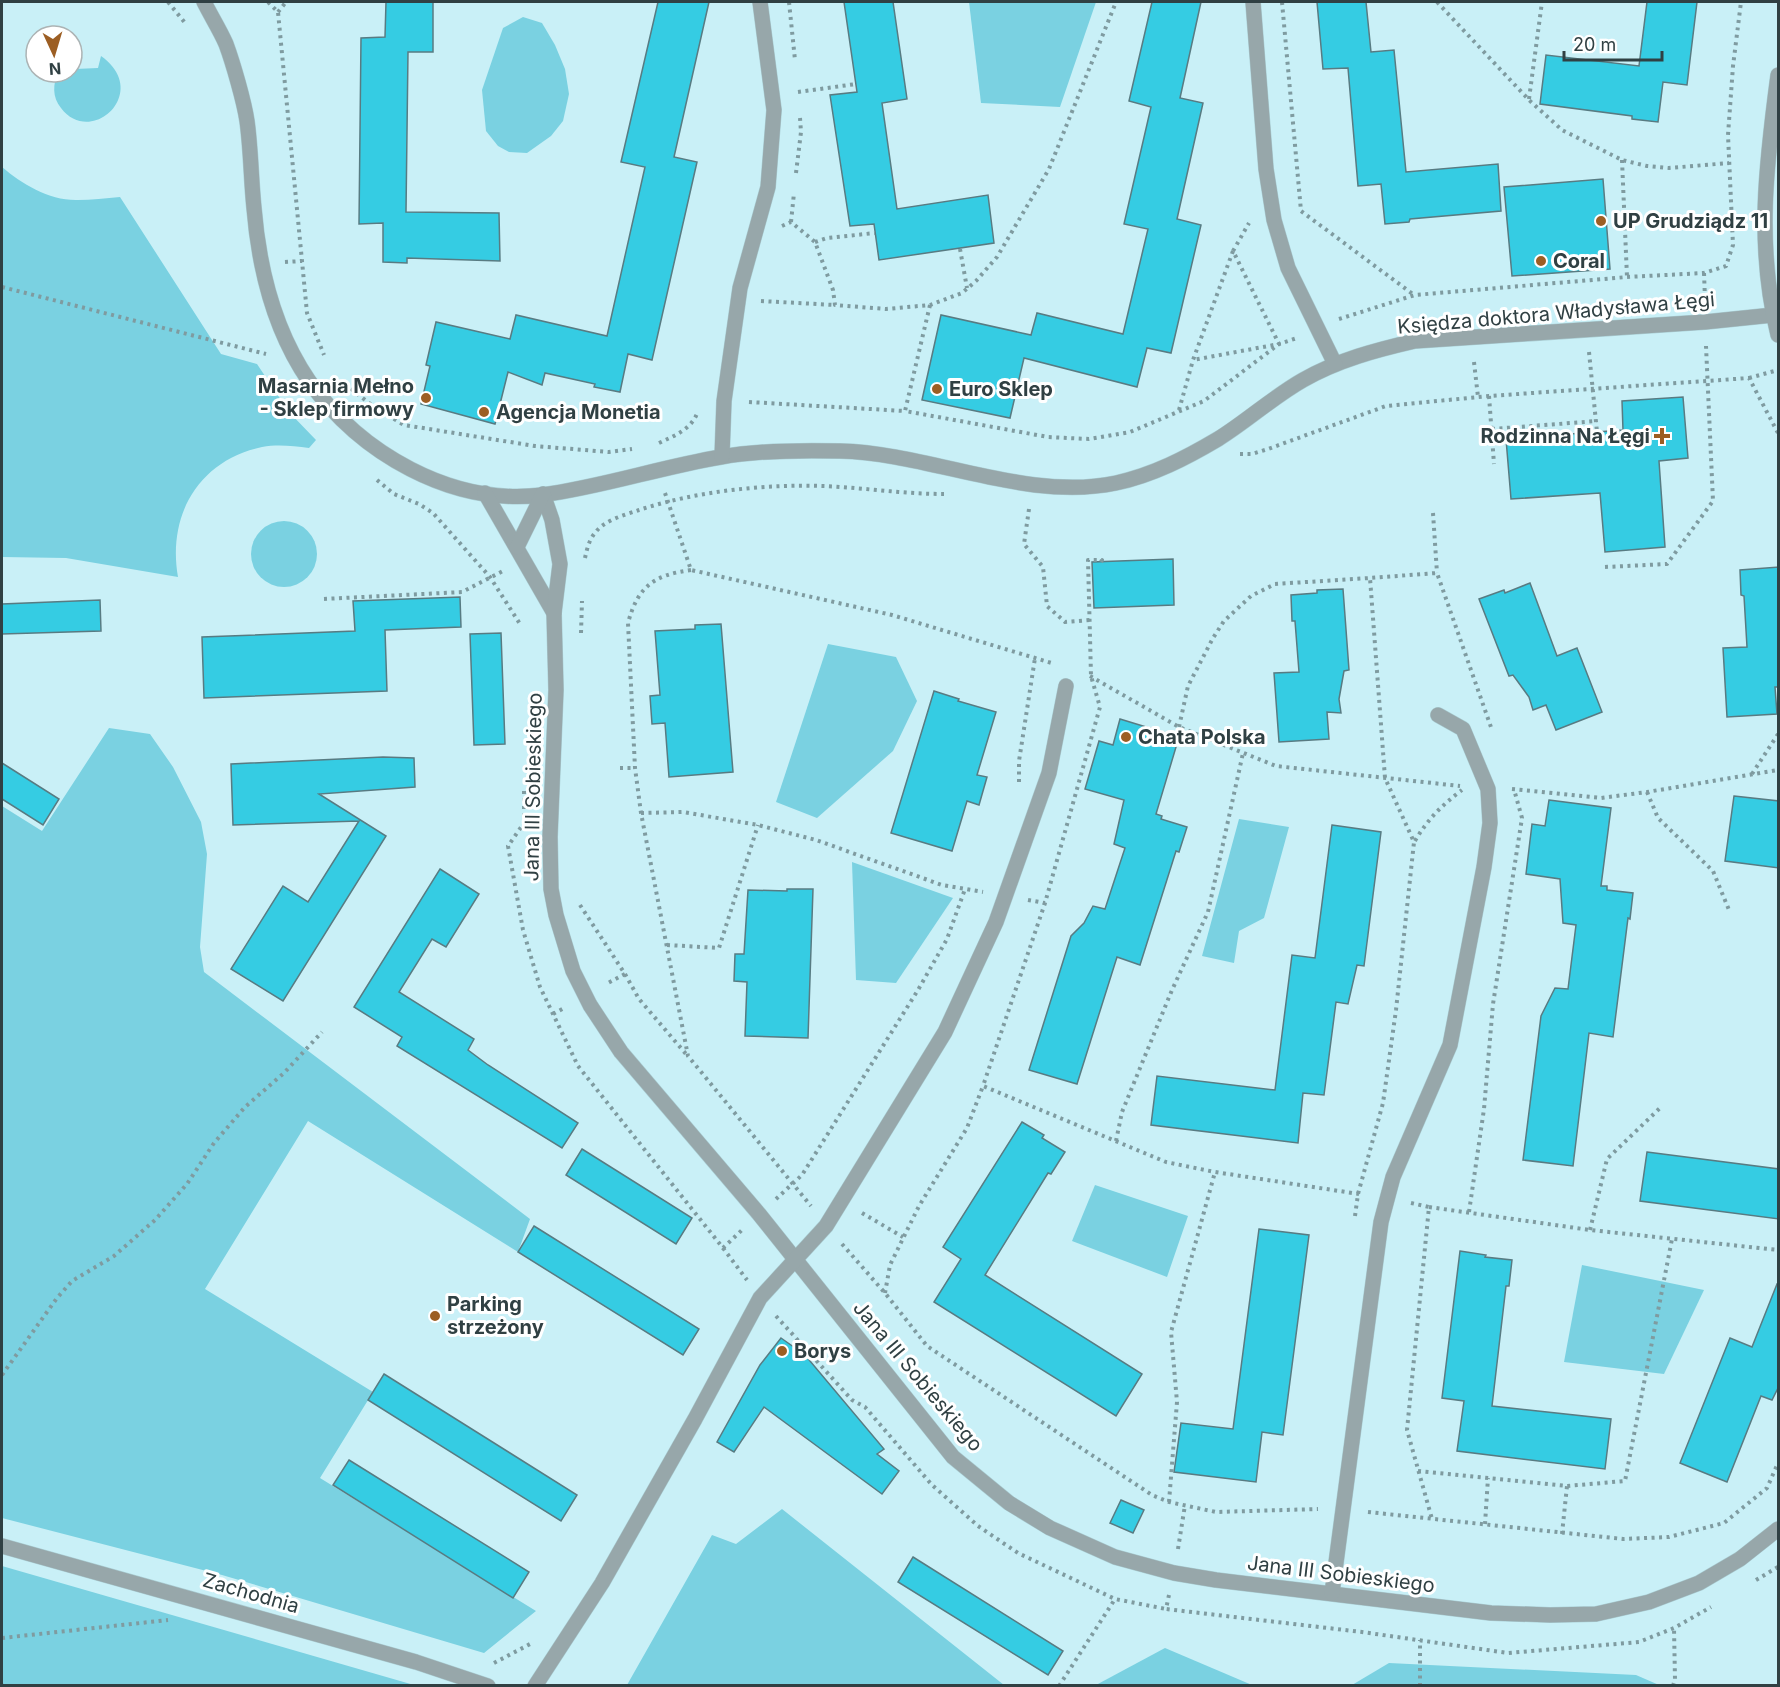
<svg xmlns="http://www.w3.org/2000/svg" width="1780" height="1687" font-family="Inter,sans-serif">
	<rect width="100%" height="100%" fill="#c9f0f7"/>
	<!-- green -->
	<g fill="#7ad1e1">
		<path d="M969 2H1096L1060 107 981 103Z"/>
		<path d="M523 17 542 23 555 45 565 69 569 94 563 121 551 136 527 153 509 152 498 146 486 131 482 90 503 28Z"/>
		<path d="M101 56C152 92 91 148 61 108 52 97 53 84 58 72H72V61L75 69 98 68Z"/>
		<path d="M2 167C22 184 50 201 78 200 91 200 106 198 120 197L221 354 257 364 289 412 316 440 309 448C293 446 278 444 262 447 199 460 167 515 178 577L66 558 2 557Z"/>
		<circle cx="284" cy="554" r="33"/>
		<path d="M828 644 896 657 917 701 893 751 817 818 776 802Z"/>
		<path d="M109 728 150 734 173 767 201 822 207 854 200 947 204 972 530 1219 518 1252 308 1121 205 1289 373 1392 320 1478 536 1611 484 1653 222 1575 2 1518V806L42 831Z"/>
		<path d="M1239 819 1289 827 1264 918 1239 931 1234 963 1202 956Z"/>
		<path d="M852 862 953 898 896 983 856 980Z"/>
		<path d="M1095 1185 1188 1216 1167 1277 1072 1241Z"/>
		<path d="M1582 1265 1704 1290 1664 1374 1564 1362Z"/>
		<path d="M782 1509 1004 1685H627L712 1535 736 1544Z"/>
		<path d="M2 1566 414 1685H2Z"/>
		<path d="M1165 1648 1252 1685H1096Z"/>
		<path d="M1389 1663 1636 1675 1659 1685H1352Z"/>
	</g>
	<!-- building -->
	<g fill="#35cce3" stroke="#587b82" stroke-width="1.5">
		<path d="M386 2H433V52H408L406 212 499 213 500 261 407 258V263L383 262V223L359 224 361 38 385 37Z"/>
		<path d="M658 2H709L674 157 697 162 652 360 628 354 620 392 594 387 595 384 545 373 542 385 508 372 495 424 421 404 430 366 426 365 436 322 510 339 516 315 607 336 645 167 621 162Z"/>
		<path d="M844 2H893L907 99 882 103 897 209 988 195 994 243 879 260 874 224 850 226 830 95 857 92Z"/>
		<path d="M1152 2H1201L1180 98 1203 103 1177 219 1201 225 1171 353 1147 348 1137 387 1024 358 1010 418 922 400 941 315 1031 335 1037 313 1123 334 1148 229 1124 224 1151 107 1129 101Z"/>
		<path d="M1317 2H1366L1371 52 1394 50 1406 172 1498 164 1501 211 1410 219 1409 222 1385 224 1381 184 1358 186 1348 68 1323 69Z"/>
		<path d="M1647 2H1697L1687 85 1663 82 1658 122 1632 119V116L1540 104 1546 55 1639 66Z"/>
		<path d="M1603 179 1610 269 1512 276 1504 187Z"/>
		<path d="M1683 397 1688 458 1659 461 1665 547 1605 552 1600 493 1511 499 1506 439 1623 430 1622 401Z"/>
		<path d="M1173 559 1174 605 1094 608 1092 562Z"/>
		<path d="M1779 567V687H1775L1777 714 1727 717 1723 648 1747 647 1744 596 1741 595 1740 570Z"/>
		<path d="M1530 583 1557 656 1577 648 1602 712 1556 730 1546 705 1533 710 1529 697 1513 675 1509 676 1479 599 1504 590 1505 593Z"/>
		<path d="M1343 589 1349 670 1344 671 1339 699 1341 713 1327 712 1329 739 1279 742 1274 673 1299 672 1295 621H1292L1291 595 1317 593V590Z"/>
		<path d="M460 597 461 627 385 630 387 691 204 698 202 637 355 631 353 601Z"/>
		<path d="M100 600 101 631 2 634V604Z"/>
		<path d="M721 624 733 772 669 777 665 723 652 724 650 696 660 695 655 631 695 629V625Z"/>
		<path d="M501 633 505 744 474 745 470 634Z"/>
		<path d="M934 691 959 699 958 701 996 712 977 775 987 777 979 805 967 801 952 851 891 833Z"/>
		<path d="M1120 719 1179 737 1156 814 1162 816 1161 819 1187 827 1179 852 1176 851 1140 965 1117 957 1077 1084 1029 1070 1071 936 1084 923 1093 906 1105 909 1125 848 1114 844 1124 800 1085 789 1099 741 1113 745Z"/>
		<path d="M383 757 414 758 415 787 319 794 386 836 283 1001 231 969 283 886 308 902 359 821 233 825 231 764Z"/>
		<path d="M2 763 59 799 43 825 2 799Z"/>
		<path d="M1734 796 1779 801V868L1725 861Z"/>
		<path d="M1549 800 1611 808 1601 886H1607V890L1633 893 1630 919 1628 918 1613 1037 1589 1033 1573 1166 1523 1160 1541 1016 1555 988 1568 989 1576 925 1563 923 1560 879 1526 874 1532 824 1545 826Z"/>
		<path d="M1332 825 1381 832 1364 966 1357 965 1348 1004 1336 1002 1324 1095 1303 1093 1298 1143 1151 1125 1157 1076 1275 1090 1292 955 1315 958Z"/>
		<path d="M440 869 479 894 446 947 432 939 399 992 474 1039 468 1050 488 1065 578 1123 562 1148 397 1046 402 1037 354 1007Z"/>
		<path d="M787 889H813L808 1038 745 1036 747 982 734 981 735 954H744L748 890 787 891Z"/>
		<path d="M1022 1122 1044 1135 1042 1138 1065 1152 1051 1174 1048 1173 985 1275 1142 1374 1116 1416 934 1302 961 1259 943 1247Z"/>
		<path d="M582 1149 692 1218 676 1244 566 1175Z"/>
		<path d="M1647 1152 1779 1169V1219L1640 1201Z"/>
		<path d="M534 1226 699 1329 683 1355 518 1252Z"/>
		<path d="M1259 1229 1309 1235 1283 1435 1262 1432 1256 1482 1174 1472 1181 1423 1233 1429Z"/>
		<path d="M1460 1251 1486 1255 1485 1257 1512 1260 1509 1286H1506L1492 1406 1611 1419 1605 1469 1457 1451 1464 1401 1442 1398Z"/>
		<path d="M1777 1284 1779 1285V1386L1772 1400 1761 1396 1727 1482 1680 1463 1730 1338 1752 1347Z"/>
		<path d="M781 1338 805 1355 884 1449 877 1454 899 1471 882 1494 764 1407 734 1452 717 1442 760 1365Z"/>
		<path d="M384 1374 577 1495 561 1521 368 1400Z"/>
		<path d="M349 1460 529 1572 513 1598 333 1485Z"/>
		<path d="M1121 1500 1144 1510 1133 1533 1110 1523Z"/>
		<path d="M913 1557 1063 1651 1048 1675 898 1582Z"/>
	</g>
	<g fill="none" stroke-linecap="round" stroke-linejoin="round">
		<!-- minor casing -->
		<g stroke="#aacdd3" stroke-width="16">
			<g id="minor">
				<path d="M204 2C211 16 220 30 226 44 233 63 244 101 247 121 251 150 251 179 254 208 259 269 274 330 309 381 360 453 451 506 542 495 602 487 661 467 721 457 760 450 801 450 840 451 930 453 1027 502 1116 483 1153 475 1186 458 1218 439 1247 421 1273 397 1303 380 1338 360 1376 350 1415 341L1705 322 1773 315"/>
				<path d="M1253 2 1266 169 1274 220 1288 268 1335 364"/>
				<path d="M1778 75C1766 165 1756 246 1778 335"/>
				<path d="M722 456 724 401 740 288 768 187 774 110 760 2"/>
				<path d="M485 493 554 613"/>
				<path d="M543 494 552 520 560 564 554 613 556 690 550 837 551 889 556 915 573 971 590 1005 621 1052 759 1214 953 1457 1009 1503 1050 1528 1115 1557 1174 1573 1216 1580 1491 1613 1550 1615 1596 1614 1649 1602 1699 1583 1740 1559 1778 1529"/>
				<path d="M517 547 543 494"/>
				<path d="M2 1546 416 1662 488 1686"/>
				<path d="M1332 1593 1381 1222 1393 1177 1450 1045 1484 867 1490 823 1488 789 1463 729 1438 715"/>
				<path d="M535 1686 602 1583 695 1419 760 1298 826 1226 945 1032 996 922 1049 773 1066 686"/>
			</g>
		</g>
		<!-- path -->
		<g stroke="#7f9ba0" stroke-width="4" stroke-dasharray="3 4.5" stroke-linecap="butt">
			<path d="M168 2 186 24"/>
			<path d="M268 2 278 12 307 313 324 355"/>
			<path d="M789 2 795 60"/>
			<path d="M1282 2 1301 211 1414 295"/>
			<path d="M1437 2 1529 100 1562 130 1622 160 1647 166 1669 168 1729 163"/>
			<path d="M278 12 286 2"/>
			<path d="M798 92 856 84"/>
			<path d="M1529 99 1542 2"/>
			<path d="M1622 160 1627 277"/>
			<path d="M796 173 801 132 800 118"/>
			<path d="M791 222 794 193"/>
			<path d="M782 226 791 222 815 242 833 290 835 305 886 309 930 305 962 293 976 281 997 257 1049 169 1116 2"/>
			<path d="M815 242 827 238 875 233"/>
			<path d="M960 249 967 288"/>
			<path d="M1233 251 1249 223"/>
			<path d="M285 262 302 261"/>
			<path d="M1704 273 1705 299"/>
			<path d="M2 287 266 354"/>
			<path d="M761 301 835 305"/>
			<path d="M930 305 905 411 1048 437 1089 439 1130 432 1204 401 1279 344 1297 338"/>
			<path d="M1339 319 1415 295 1627 277 1704 273 1726 266 1733 245 1728 135 1733 66 1741 2"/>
			<path d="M1589 352 1597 432"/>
			<path d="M1474 362 1478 397"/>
			<path d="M1749 378 1778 370"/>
			<path d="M345 384 374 407 404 425 535 446 609 452 632 449"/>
			<path d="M1489 396 1494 464"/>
			<path d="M749 402 905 411"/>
			<path d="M1179 410 1193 360 1233 251 1279 344 1193 360"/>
			<path d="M1492 429 1597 421"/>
			<path d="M659 443C676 435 692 429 698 411"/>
			<path d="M1240 454H1252L1268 449 1386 406 1489 396 1749 378 1778 433"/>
			<path d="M377 480 394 494 419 504 433 513 490 577 520 624"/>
			<path d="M665 493 691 570 892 615 1055 664"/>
			<path d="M1029 509 1024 544 1043 567 1047 606 1065 622 1090 620"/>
			<path d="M1433 513 1437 573"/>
			<path d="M585 558C587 549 589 540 595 533 604 520 625 515 639 510 697 491 764 484 825 486 865 488 904 494 944 494"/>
			<path d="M1101 562 1102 560H1088L1091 676 1100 707 1045 903 983 1086 1166 1162 1215 1172 1359 1194"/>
			<path d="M1605 567 1667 564 1713 501 1706 346"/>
			<path d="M691 570C654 575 638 586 628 623L635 768 641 813 688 1056 811 1206"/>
			<path d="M324 599 462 592 503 571"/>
			<path d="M581 633 582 601"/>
			<path d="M1090 676 1179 727 1276 766 1460 786"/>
			<path d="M1179 727 1188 686 1213 638 1224 621 1251 596 1275 584 1370 578"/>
			<path d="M620 768H635"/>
			<path d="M1752 774 1778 734"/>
			<path d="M1019 782V761L1035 658"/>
			<path d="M1512 789 1601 798 1647 792 1778 770"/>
			<path d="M524 791V823L508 846 523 930 540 987 578 1066 723 1248 742 1230"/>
			<path d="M1647 792 1658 818 1713 871 1729 910"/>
			<path d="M641 813 683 812 758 825 816 840 942 885 983 892"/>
			<path d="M1415 841C1427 820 1442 805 1462 790"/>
			<path d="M1028 900 1045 903"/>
			<path d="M580 905 625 974 606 984"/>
			<path d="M667 945 719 948 758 825"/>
			<path d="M625 974 639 999 686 1054"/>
			<path d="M553 1014 566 1007"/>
			<path d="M1116 1141 1122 1112 1172 990 1208 912 1243 753"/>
			<path d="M776 1199 802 1175 918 990 947 939 965 889"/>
			<path d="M1411 1203 1429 1207 1407 1430 1432 1519"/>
			<path d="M1429 1207 1590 1230 1778 1250"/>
			<path d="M1469 1212 1484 1109 1493 1004 1522 818 1515 793"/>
			<path d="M862 1213 903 1237"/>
			<path d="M1355 1216 1358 1194 1383 1103 1396 1010 1414 842 1385 778 1370 578 1437 573 1492 730"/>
			<path d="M1590 1230 1607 1159 1660 1108"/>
			<path d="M842 1244 885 1293 927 1346 1152 1495 1169 1502 1216 1512 1318 1509"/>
			<path d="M723 1248 747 1280"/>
			<path d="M885 1293 890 1265 919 1206 967 1128 983 1086"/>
			<path d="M776 1316 852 1400 865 1407 932 1485 978 1526 1018 1553 1115 1599 1166 1609"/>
			<path d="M2 1375 57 1298 72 1281 114 1256 155 1220 187 1184 214 1143 245 1107 284 1073 322 1032"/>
			<path d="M1418 1471 1567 1486 1625 1481 1672 1239"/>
			<path d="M1169 1502 1177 1402 1171 1332 1215 1172"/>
			<path d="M1368 1512 1623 1539 1669 1537 1724 1523 1767 1488 1778 1463"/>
			<path d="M1485 1524 1488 1478"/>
			<path d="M1562 1534 1567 1486"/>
			<path d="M1178 1549 1185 1505"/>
			<path d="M1756 1580 1778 1567"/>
			<path d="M1169 1595 1166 1609 1362 1632 1508 1653 1639 1642 1674 1628 1711 1607"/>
			<path d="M2 1638 168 1620"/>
			<path d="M494 1663 532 1643"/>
			<path d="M2 1685 3 1686"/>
			<path d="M1059 1686 1115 1599"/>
			<path d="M1420 1686V1640"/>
			<path d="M1673 1686 1675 1679 1674 1628"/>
		</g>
		<!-- minor -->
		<use href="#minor" stroke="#97a7aa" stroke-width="15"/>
	</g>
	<!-- markers -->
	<g fill="#9c5e23" stroke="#fff" stroke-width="2">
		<circle cx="1601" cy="221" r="6"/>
		<circle cx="1541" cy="261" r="6"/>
		<circle cx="937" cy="389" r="6"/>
		<circle cx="426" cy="398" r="6"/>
		<circle cx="484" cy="412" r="6"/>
		<path d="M1659 427h6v6h6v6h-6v6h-6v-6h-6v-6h6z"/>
		<circle cx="1126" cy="737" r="6"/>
		<circle cx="435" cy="1316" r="6"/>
		<circle cx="782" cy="1351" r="6"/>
	</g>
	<g text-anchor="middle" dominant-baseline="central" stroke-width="6" stroke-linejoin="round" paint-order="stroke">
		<!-- poi labels -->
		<g font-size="20" font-weight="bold" fill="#304043" stroke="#fff" text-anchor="start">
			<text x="1613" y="221">UP Grudziądz 11</text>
			<text x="1553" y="261">Coral</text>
			<text x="414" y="386" text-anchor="end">Masarnia Mełno<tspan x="414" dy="23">- Sklep firmowy</tspan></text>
			<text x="949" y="389">Euro Sklep</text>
			<text x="496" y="412">Agencja Monetia</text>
			<text x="1650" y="436" text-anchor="end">Rodzinna Na Łęgi</text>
			<text x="1138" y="737">Chata Polska</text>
			<text x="447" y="1304">Parking<tspan x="447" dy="23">strzeżony</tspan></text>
			<text x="794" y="1351">Borys</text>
		</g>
		<!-- street labels -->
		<g font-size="20" fill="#304043" stroke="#fff">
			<text transform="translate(1556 313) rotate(-5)">Księdza doktora Władysława Łęgi</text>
			<text transform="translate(533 787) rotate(-89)">Jana III Sobieskiego</text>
			<text transform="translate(918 1376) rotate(50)">Jana III Sobieskiego</text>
			<text transform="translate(1341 1574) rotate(7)">Jana III Sobieskiego</text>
			<text transform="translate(251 1593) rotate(16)">Zachodnia</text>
		</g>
	</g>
	<!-- border -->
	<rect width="1780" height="1687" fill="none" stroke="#304043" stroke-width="6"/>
	<!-- north arrow -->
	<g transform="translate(54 54) rotate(176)"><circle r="28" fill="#ffffff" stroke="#acb3b4" stroke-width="1.5"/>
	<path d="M0-4.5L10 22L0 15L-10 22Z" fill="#9c5e23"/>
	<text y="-9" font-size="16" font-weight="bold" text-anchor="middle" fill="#304043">N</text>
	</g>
	<!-- scale -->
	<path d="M1564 51v9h98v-9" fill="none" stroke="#304043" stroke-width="3"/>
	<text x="1573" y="51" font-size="18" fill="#304043" stroke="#ffffff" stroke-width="4.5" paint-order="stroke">20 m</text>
</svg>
